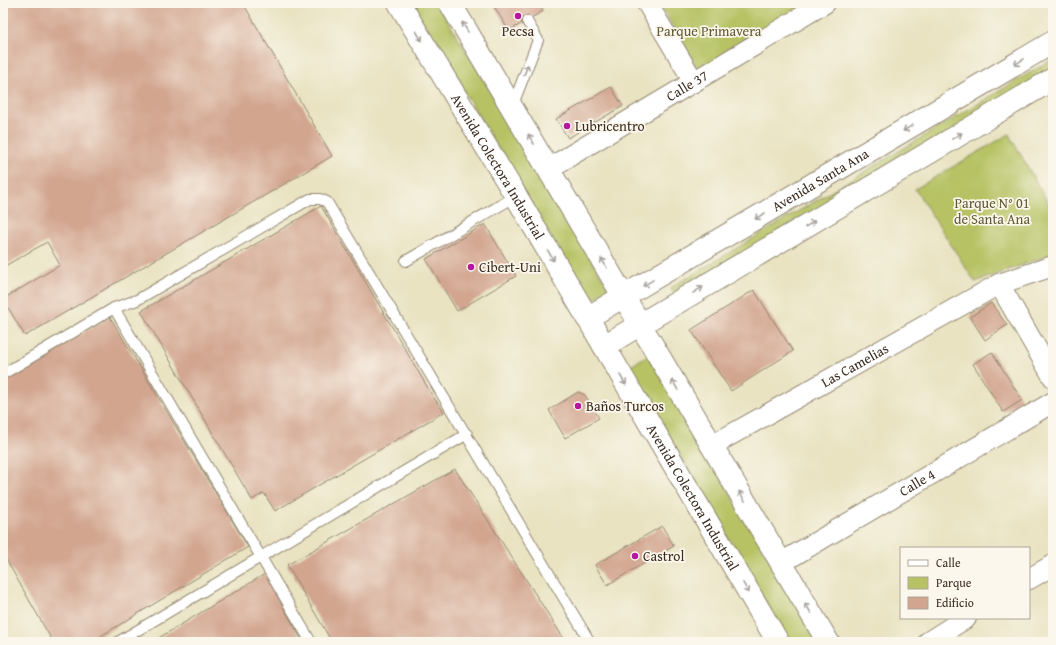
<svg xmlns="http://www.w3.org/2000/svg" width="1056" height="645" font-family="'Gentium Book Plus',serif">
	<rect width="100%" height="100%" fill="#fbf7ec"/>
	<filter id="ink" filterUnits="userSpaceOnUse"><feTurbulence type="fractalNoise" baseFrequency=".025" numOctaves="2"/><feDisplacementMap in="SourceGraphic" scale="8" xChannelSelector="R" yChannelSelector="G"/><feConvolveMatrix kernelMatrix="1 2 1 2 8 2 1 2 1" color-interpolation-filters="sRGB"/></filter>
	<filter id="wash" filterUnits="userSpaceOnUse"><feTurbulence type="fractalNoise" baseFrequency=".012" numOctaves="4" result="noise"/><feDisplacementMap in="SourceGraphic" scale="16" xChannelSelector="R" yChannelSelector="G"/><feGaussianBlur stdDeviation="0.9" result="paint"/><feColorMatrix in="noise" values="0 0 0 0 0 0 0 0 0 0 0 0 0 0 0 0 0 1.4 0 .05"/><feComposite in="paint" operator="in"/></filter>
	<g filter="url(#wash)">
		<rect width="100%" height="100%" fill="#e9e3c2"/>
		<!-- green -->
		<g fill="#b6c264" stroke="#787641">
			<path d="M411 3H437L607 286 608 290 592 300H589Z"/>
			<path d="M659 3H813L699 71Z"/>
			<path d="M1053 59V75L677 299 670 288Z"/>
			<path d="M1009 134 1053 212V254L975 282 915 189Z"/>
			<path d="M646 356H648L817 638 810 642H789L630 369 631 366Z"/>
		</g>
		<g id="blocks">
			<!-- building -->
			<g fill="#d2a58f">
				<path d="M3 3H243L332 156 25 336 3 299 60 265 47 242 3 267Z"/>
				<path d="M492 3H538L543 11 509 31Z"/>
				<path d="M611 87 623 106 568 138 556 119Z"/>
				<path d="M321 206 432 395 444 412 275 511 264 493 252 500 141 311Z"/>
				<path d="M485 224 516 276 457 311 426 259Z"/>
				<path d="M754 290 793 351 731 391 691 330Z"/>
				<path d="M991 303 1007 325 985 340 970 317Z"/>
				<path d="M110 317 248 547 91 642H53L3 554V379Z"/>
				<path d="M992 352 1022 400 1003 412 973 364Z"/>
				<path d="M578 392 585 395 599 418 565 438 549 410Z"/>
				<path d="M455 469 566 642H332L287 565Z"/>
				<path d="M662 526 674 546 607 585 595 565Z"/>
				<path d="M265 574 303 642H152Z"/>
			</g>
		</g>
	</g>
	<g filter="url(#ink)">
		<use href="#blocks" fill-opacity="0" stroke="#928670" stroke-width="1"/>
		<g fill="none" stroke-linecap="round" stroke-linejoin="round">
			<!-- lane casing -->
			<g stroke="#928670" stroke-width="12">
				<g id="lane">
					<path d="M512 107 538 40 527 21"/>
					<path d="M406 261 516 196"/>
					<path d="M114 308 311 642"/>
					<path d="M3 374 114 308 137 300 310 199H320L327 202 590 642"/>
					<path d="M118 642 467 434"/>
				</g>
			</g>
			<!-- street casing -->
			<g stroke="#928670" stroke-width="22">
				<g id="street">
					<path d="M647 3 694 82"/>
					<path id="s1" d="M548 169 825 3"/>
					<path d="M999 284 1053 377"/>
					<path id="s2" d="M711 446 999 284 1053 266"/>
					<path id="s3" d="M781 563 1053 402"/>
					<path d="M1029 579 1053 565"/>
					<path d="M928 642 966 618"/>
				</g>
			</g>
			<!-- secondary casing -->
			<g stroke="#928670" stroke-width="24">
				<g id="secondary">
					<path id="s4" d="M399 3 516 196 778 642"/>
					<path d="M450 3 828 642"/>
					<path id="s5" d="M587 318 1053 42"/>
					<path d="M604 346 1053 79"/>
				</g>
			</g>
			<!-- lane -->
			<use href="#lane" stroke="#fff" stroke-width="10"/>
			<!-- street -->
			<use href="#street" stroke="#fff" stroke-width="20"/>
			<!-- secondary -->
			<use href="#secondary" stroke="#fff" stroke-width="22"/>
		</g>
		<!-- one-way arrows -->
		<defs><path id="oneway-shaft" d="M-6 0H5M1.5-3L5.5 0L1.5 3" fill="none" stroke-width="1.6" stroke-linecap="round" stroke-linejoin="round"/></defs>
		<g stroke="#a79f9a">
			<use href="#oneway-shaft" transform="translate(465 27) rotate(-121)"/>
			<use href="#oneway-shaft" transform="translate(419 36) rotate(59)"/>
			<use href="#oneway-shaft" transform="translate(1019 62) rotate(149)"/>
			<use href="#oneway-shaft" transform="translate(526 70) rotate(-68)"/>
			<use href="#oneway-shaft" transform="translate(908 128) rotate(149)"/>
			<use href="#oneway-shaft" transform="translate(957 136) rotate(-31)"/>
			<use href="#oneway-shaft" transform="translate(531 139) rotate(-120)"/>
			<use href="#oneway-shaft" transform="translate(760 216) rotate(149)"/>
			<use href="#oneway-shaft" transform="translate(810 224) rotate(-31)"/>
			<use href="#oneway-shaft" transform="translate(551 256) rotate(60)"/>
			<use href="#oneway-shaft" transform="translate(604 263) rotate(-120)"/>
			<use href="#oneway-shaft" transform="translate(648 283) rotate(149)"/>
			<use href="#oneway-shaft" transform="translate(698 290) rotate(-31)"/>
			<use href="#oneway-shaft" transform="translate(623 380) rotate(59)"/>
			<use href="#oneway-shaft" transform="translate(675 385) rotate(-120)"/>
			<use href="#oneway-shaft" transform="translate(742 496) rotate(-120)"/>
			<use href="#oneway-shaft" transform="translate(746 588) rotate(60)"/>
			<use href="#oneway-shaft" transform="translate(808 608) rotate(-121)"/>
		</g>
	</g>
	<!-- markers -->
	<g fill="#b5179e" stroke="#fbf7ec" stroke-width="1.5">
		<circle cx="518" cy="16" r="4"/>
		<circle cx="567" cy="126" r="4"/>
		<circle cx="471" cy="267" r="4"/>
		<circle cx="578" cy="406" r="4"/>
		<circle cx="635" cy="556" r="4"/>
	</g>
	<g text-anchor="middle" dominant-baseline="central" stroke-width="3.5" stroke-linejoin="round" paint-order="stroke">
		<!-- poi labels -->
		<g font-size="14" fill="#3b2a1e" stroke="#fbf7ec" text-anchor="start">
			<text x="518" y="31" text-anchor="middle">Pecsa</text>
			<text x="575" y="126">Lubricentro</text>
			<text x="479" y="267">Cibert-Uni</text>
			<text x="586" y="406">Baños Turcos</text>
			<text x="643" y="556">Castrol</text>
		</g>
		<!-- park labels -->
		<g font-size="14" fill="#605833" stroke="#fbf7ec">
			<text x="709" y="31">Parque Primavera</text>
			<text x="992" y="203">Parque N° 01<tspan x="992" dy="16">de Santa Ana</tspan></text>
		</g>
		<!-- street labels -->
		<g font-size="14" fill="#3b2a1e" stroke="#fbf7ec">
			<text stroke="none"><textPath href="#s1" startOffset="162">Calle 37</textPath></text>
			<text stroke="none"><textPath href="#s4" startOffset="191">Avenida Colectora Industrial</textPath></text>
			<text stroke="none"><textPath href="#s5" startOffset="271">Avenida Santa Ana</textPath></text>
			<text stroke="none"><textPath href="#s2" startOffset="165">Las Camelias</textPath></text>
			<text stroke="none"><textPath href="#s3" startOffset="158">Calle 4</textPath></text>
			<text stroke="none"><textPath href="#s4" startOffset="575">Avenida Colectora Industrial</textPath></text>
		</g>
	</g>
	<!-- margin -->
	<rect width="1056" height="645" fill="none" stroke="#fbf7ec" stroke-width="16"/>
	<!-- legend -->
	<rect x="900" y="547" width="130" height="72" fill="#fbf7ec" stroke="#aea59a"/>
	<rect x="908" y="560" width="20" height="6" fill="#ffffff" stroke="#aea59a"/>
	<text x="936" y="567" font-size="12" fill="#3b2a1e">Calle</text>
	<rect x="908" y="577" width="20" height="12" fill="#b6c264" stroke="#aea59a"/>
	<text x="936" y="587" font-size="12" fill="#3b2a1e">Parque</text>
	<rect x="908" y="597" width="20" height="12" fill="#d2a58f" stroke="#aea59a"/>
	<text x="936" y="607" font-size="12" fill="#3b2a1e">Edificio</text>
</svg>
